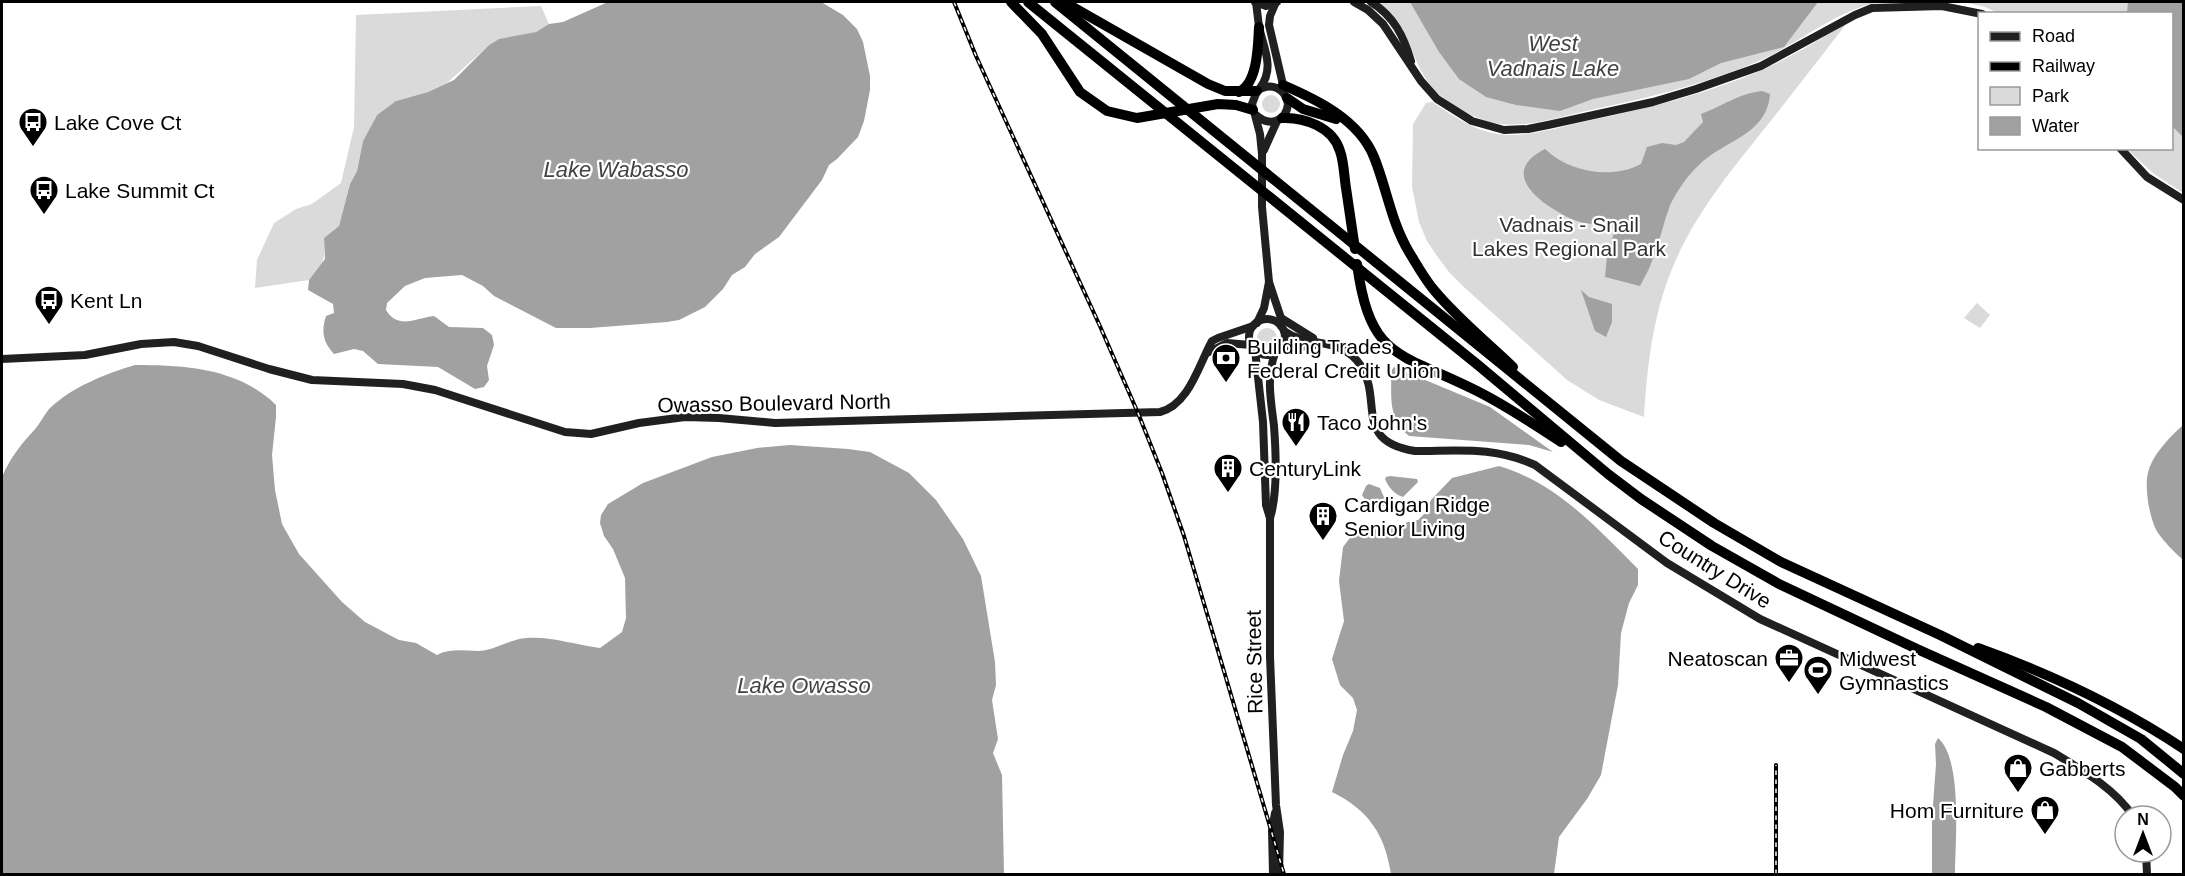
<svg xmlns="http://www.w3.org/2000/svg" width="2185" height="876" font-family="Helvetica,sans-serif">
	<rect width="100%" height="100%" fill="#fff"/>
	<!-- green -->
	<g fill="#dadada">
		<path d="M1378 2H1879C1835 11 1801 42 1761 60 1704 85 1642 99 1582 112 1556 118 1528 127 1501 124 1480 122 1461 110 1444 98 1422 82 1417 60 1406 37 1399 23 1390 12 1378 2Z"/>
		<path d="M1963 2H2183V193L2154 174 2127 149 2172 148V14L1998 13 1985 7Z"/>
		<path d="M541 6 549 24 536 32 488 46 447 83 428 92 396 101 377 115 363 141 357 171 350 184 339 226 324 238C325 262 325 261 309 280L255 288 257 260 274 223 296 209 312 204 341 183 354 127 356 15Z"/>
		<path d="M1847 23C1820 58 1793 93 1765 128 1730 172 1694 215 1672 269 1653 315 1647 367 1644 417L1599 400 1567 380 1466 289 1449 272 1437 256 1427 241 1419 222 1412 187 1413 124 1426 103 1432 102C1452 115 1473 130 1497 134 1526 138 1555 128 1583 122 1648 108 1714 93 1775 64 1800 52 1823 37 1847 23Z"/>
		<circle cx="1271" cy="104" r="9"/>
		<path d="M1977 303 1990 315 1980 328 1964 318Z"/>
		<circle cx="1267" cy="338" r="10"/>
	</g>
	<!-- water -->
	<g fill="#a1a1a1">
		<path d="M608 2H821L843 15 857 29 863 42 870 76V90L864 121 858 137 837 159 829 165 822 180 779 237 755 254 745 267 732 275 723 289 705 307 679 320 667 322 590 328H556L494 296 483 286 462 275 425 278 405 286 387 303 386 310C398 330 416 318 434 316L449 327 483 328 492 335 494 345 487 366 489 380 484 387 475 389 438 367 378 364 363 351 354 349 334 354C323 342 321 332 326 316L334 313 333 304 308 290 309 280 325 259 324 238 339 226 350 184 357 171 363 141 377 115 396 101 428 92 454 80 488 46 499 39 536 32 549 24 563 22Z"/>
		<path d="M1410 2H1818L1784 47 1721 63 1689 79 1593 99 1560 111 1516 105 1486 97 1459 79 1439 52Z"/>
		<path d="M2128 2H2183V137L2172 126V14L2127 13Z"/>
		<path d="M1762 91 1770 94C1767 136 1723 140 1698 166 1688 175 1674 195 1669 208 1663 225 1659 244 1652 261 1649 270 1644 278 1640 286L1605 277 1607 256 1614 233 1611 223C1598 224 1586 225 1574 220 1545 207 1495 174 1545 149 1569 172 1611 180 1641 164L1647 147 1662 143 1676 145 1684 142 1703 122 1701 114C1723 106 1737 94 1762 91Z"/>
		<path d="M1581 290 1589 297 1612 304V322L1606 337 1595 331Z"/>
		<path d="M135 365C185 365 238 368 276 405V417L272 455 275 490 282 524 299 554 342 602 365 622 399 640 416 643 437 655C450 648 464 651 478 651 495 651 509 639 527 638 551 636 576 645 600 648L622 632 626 618 625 578 613 549 604 536 600 523 601 515 608 504 643 483 712 457 757 448 790 445 848 449 870 452 909 473 936 500 963 539 981 576 995 662 996 685 992 700 998 739 993 753 1002 775 1004 874H2V477C10 458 22 443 36 428 41 422 44 415 49 409 72 387 105 374 135 365Z"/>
		<path d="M1394 367 1490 407 1553 452 1529 445 1409 436C1387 416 1392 398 1391 371Z"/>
		<path d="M2183 425V560C2174 552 2165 543 2158 533 2150 521 2144 488 2148 473 2152 455 2170 437 2183 425Z"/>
		<path d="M1499 466C1558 484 1596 527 1638 569V585L1629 603 1621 633 1618 685 1601 775 1587 799 1559 837 1554 874H1391C1385 835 1369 810 1332 792L1343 755 1353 731 1357 710 1353 698 1340 685 1332 659 1344 621 1339 581 1343 547 1353 534 1418 520 1425 513 1431 500 1452 478Z"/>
		<path d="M1390 476 1417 479 1418 482 1403 497C1394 494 1389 488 1385 479L1386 477Z"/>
		<path d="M1369 484 1380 488 1387 504C1376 511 1368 505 1362 495L1366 486Z"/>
		<path d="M1938 738C1963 759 1955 843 1955 874H1932V819L1936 764 1935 744Z"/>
	</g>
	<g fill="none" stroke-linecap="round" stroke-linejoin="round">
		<!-- secondary -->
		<g stroke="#202020" stroke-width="8">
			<path d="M1255 2 1266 6 1277 2"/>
			<path d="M1256 2C1257 10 1258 19 1259 27 1264 49 1275 68 1260 88"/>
			<path d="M1276 2 1270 16 1269 25 1284 89"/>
			<path d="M1354 2 1368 10 1383 24 1421 81 1437 99 1472 121 1504 130 1528 129 1548 125 1653 102 1696 89 1761 66 1855 15 1872 8 1942 6 1982 14"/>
			<path d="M1371 2C1394 16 1404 37 1411 61"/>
			<path d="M1256 115C1269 127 1286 122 1288 104 1285 87 1270 82 1257 91L1252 104 1260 134 1262 154V207L1269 282 1264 308 1257 323"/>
			<path d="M2120 148 2147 177 2184 200"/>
			<path d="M1264 150 1277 121"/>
			<path d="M1269 282 1281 318V326"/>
			<path d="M1281 318 1313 338"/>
			<circle cx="1267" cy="337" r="18"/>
			<path d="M1284 331C1307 348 1342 336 1361 366 1383 401 1353 441 1415 451 1459 451 1494 446 1535 465L1667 563 1760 619 2054 753C2082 770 2114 788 2133 816"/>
			<path d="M1255 350 1263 422 1266 505 1270 518"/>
			<path d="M1279 350 1320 344"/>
			<path d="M1207 353 1227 343 1251 345"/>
			<path d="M1275 353C1266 378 1271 401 1274 426 1276 453 1278 493 1270 518V657L1276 805 1280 832 1279 874"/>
			<path d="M2 359 85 355 141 344 174 342 198 346 269 369 312 380 403 384 435 390 565 432 591 434 639 423 685 417 719 418 775 423 1160 412C1189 405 1199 364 1212 341L1218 338 1253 326"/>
			<path d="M2146 852 2147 874"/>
			<path d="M1273 874 1272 831 1275 813"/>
		</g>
		<!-- highway -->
		<g stroke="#000" stroke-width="10">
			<path d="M1011 2 1042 34 1080 92 1107 111 1137 118 1218 104 1236 105 1253 110"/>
			<path d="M1028 2 1478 365 1608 474 1641 499 1712 546 1779 584 1917 649 2046 707 2122 747 2175 787 2184 796"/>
			<path d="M1055 2 1621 461 1714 523 1781 562 1940 635 2078 703 2141 739 2184 774"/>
			<path d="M1064 2 1208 84 1225 91H1257"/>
			<path d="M1283 85C1318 100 1359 120 1374 157 1387 189 1391 222 1409 252 1417 265 1424 278 1434 290 1457 318 1487 342 1513 367"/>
			<path d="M1239 92C1258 83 1258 45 1259 27"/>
			<path d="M1287 98 1303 109 1336 119"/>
			<path d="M1282 118C1304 117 1333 127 1340 151 1344 162 1344 176 1346 188 1349 208 1352 229 1355 249"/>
			<path d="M1357 264C1370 359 1398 352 1473 389 1504 404 1532 423 1561 442"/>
			<path d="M1978 648C2048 673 2122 708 2184 749"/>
		</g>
		<!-- rail casing -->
		<g stroke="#000" stroke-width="4">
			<g id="rail">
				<path d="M954 2 976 56 1099 324 1138 413 1162 473 1184 536 1284 874"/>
				<path d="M1776 874V765"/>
			</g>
		</g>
		<!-- rail -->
		<use href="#rail" stroke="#fff" stroke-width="1.5" stroke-dasharray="4.5" stroke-linecap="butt"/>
	</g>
	<!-- icons -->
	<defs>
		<g id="bus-pin" transform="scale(1.5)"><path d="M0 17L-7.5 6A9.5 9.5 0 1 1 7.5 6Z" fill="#000" stroke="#fff"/><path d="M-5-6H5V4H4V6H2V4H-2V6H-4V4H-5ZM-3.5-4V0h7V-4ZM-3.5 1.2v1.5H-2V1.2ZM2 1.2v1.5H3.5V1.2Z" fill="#fff"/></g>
		<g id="bank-pin" transform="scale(1.5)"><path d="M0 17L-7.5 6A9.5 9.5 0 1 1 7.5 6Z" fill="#000" stroke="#fff"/><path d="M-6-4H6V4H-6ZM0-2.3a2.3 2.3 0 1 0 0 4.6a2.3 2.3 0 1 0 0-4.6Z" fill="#fff"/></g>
		<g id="restaurant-pin" transform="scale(1.5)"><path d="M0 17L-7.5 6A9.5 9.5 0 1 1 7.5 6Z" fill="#000" stroke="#fff"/><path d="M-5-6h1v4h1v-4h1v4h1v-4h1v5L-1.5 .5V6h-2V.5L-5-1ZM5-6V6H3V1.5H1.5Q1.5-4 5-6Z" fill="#fff"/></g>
		<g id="building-pin" transform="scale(1.5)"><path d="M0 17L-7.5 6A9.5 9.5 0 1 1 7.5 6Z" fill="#000" stroke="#fff"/><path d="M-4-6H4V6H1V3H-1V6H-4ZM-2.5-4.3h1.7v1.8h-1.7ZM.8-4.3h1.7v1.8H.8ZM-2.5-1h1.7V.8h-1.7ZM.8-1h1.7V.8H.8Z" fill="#fff"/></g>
		<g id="office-pin" transform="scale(1.5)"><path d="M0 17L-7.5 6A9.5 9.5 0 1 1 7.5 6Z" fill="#000" stroke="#fff"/><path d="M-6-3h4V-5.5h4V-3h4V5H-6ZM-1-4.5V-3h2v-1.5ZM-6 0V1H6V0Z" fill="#fff"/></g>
		<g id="stadium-pin" transform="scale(1.5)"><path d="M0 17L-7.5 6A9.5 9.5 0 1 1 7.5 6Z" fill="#000" stroke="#fff"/><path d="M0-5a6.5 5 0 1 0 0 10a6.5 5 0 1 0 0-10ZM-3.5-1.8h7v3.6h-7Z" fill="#fff"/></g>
		<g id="shop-pin" transform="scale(1.5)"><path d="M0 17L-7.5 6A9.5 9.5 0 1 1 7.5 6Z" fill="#000" stroke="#fff"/><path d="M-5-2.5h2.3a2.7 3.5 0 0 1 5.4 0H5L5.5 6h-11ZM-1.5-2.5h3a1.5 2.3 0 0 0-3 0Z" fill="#fff"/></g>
	</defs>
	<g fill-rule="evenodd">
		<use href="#bus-pin" x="33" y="122"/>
		<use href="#bus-pin" x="44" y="190"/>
		<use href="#bus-pin" x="49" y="300"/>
		<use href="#bank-pin" x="1226" y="358"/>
		<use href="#restaurant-pin" x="1296" y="422"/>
		<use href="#building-pin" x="1228" y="468"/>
		<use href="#building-pin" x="1323" y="516"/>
		<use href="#office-pin" x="1789" y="658"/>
		<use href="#stadium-pin" x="1818" y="670"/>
		<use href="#shop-pin" x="2018" y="768"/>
		<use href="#shop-pin" x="2045" y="810"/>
	</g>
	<g text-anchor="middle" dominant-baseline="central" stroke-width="4.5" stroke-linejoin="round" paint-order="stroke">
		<!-- poi labels -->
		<g font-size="21" fill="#000" stroke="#fff" text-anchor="start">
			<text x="54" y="122">Lake Cove Ct</text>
			<text x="65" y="190">Lake Summit Ct</text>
			<text x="70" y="300">Kent Ln</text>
			<text x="1247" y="346">Building Trades<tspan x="1247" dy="24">Federal Credit Union</tspan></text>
			<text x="1317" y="422">Taco John's</text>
			<text x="1249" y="468">CenturyLink</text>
			<text x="1344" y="504">Cardigan Ridge<tspan x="1344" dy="24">Senior Living</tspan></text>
			<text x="1768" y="658" text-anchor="end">Neatoscan</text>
			<text x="1839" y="658">Midwest<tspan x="1839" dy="24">Gymnastics</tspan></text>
			<text x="2039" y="768">Gabberts</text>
			<text x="2024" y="810" text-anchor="end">Hom Furniture</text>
		</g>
		<!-- park labels -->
		<g font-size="21" fill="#313131" stroke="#fff">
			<text x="1569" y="224">Vadnais - Snail<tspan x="1569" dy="24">Lakes Regional Park</tspan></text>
		</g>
		<!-- street labels -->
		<g font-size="21" fill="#000" stroke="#fff">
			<text transform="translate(774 403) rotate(-1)">Owasso Boulevard North</text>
			<text transform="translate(1715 569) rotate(32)">Country Drive</text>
			<text transform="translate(1254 662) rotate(-91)">Rice Street</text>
		</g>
		<!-- water labels -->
		<g font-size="22" font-style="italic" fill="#424242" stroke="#fff">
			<text x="1553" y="43">West<tspan x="1553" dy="25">Vadnais Lake</tspan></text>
			<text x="616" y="169">Lake Wabasso</text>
			<text x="804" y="685">Lake Owasso</text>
		</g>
	</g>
	<!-- border -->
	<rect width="2185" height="876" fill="none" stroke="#000000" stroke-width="6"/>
	<!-- legend -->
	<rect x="1978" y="12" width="195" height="138" fill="#ffffff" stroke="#999999" stroke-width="1.5"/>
	<rect x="1990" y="32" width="30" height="9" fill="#202020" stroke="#999999" stroke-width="1.5"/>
	<text x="2032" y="42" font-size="18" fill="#000000">Road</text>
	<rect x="1990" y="62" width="30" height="9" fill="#000000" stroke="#999999" stroke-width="1.5"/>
	<text x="2032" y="72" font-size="18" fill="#000000">Railway</text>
	<rect x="1990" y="87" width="30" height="18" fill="#dadada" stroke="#999999" stroke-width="1.5"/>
	<text x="2032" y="102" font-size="18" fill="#000000">Park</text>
	<rect x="1990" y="117" width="30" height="18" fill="#a1a1a1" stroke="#999999" stroke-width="1.5"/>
	<text x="2032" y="132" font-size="18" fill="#000000">Water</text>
	<!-- north arrow -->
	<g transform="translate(2143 834)"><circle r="28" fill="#ffffff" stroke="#999999" stroke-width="1.5"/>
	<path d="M0-4.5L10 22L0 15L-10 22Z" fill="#000000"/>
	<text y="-9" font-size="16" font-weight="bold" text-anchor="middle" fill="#000000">N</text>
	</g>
</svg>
